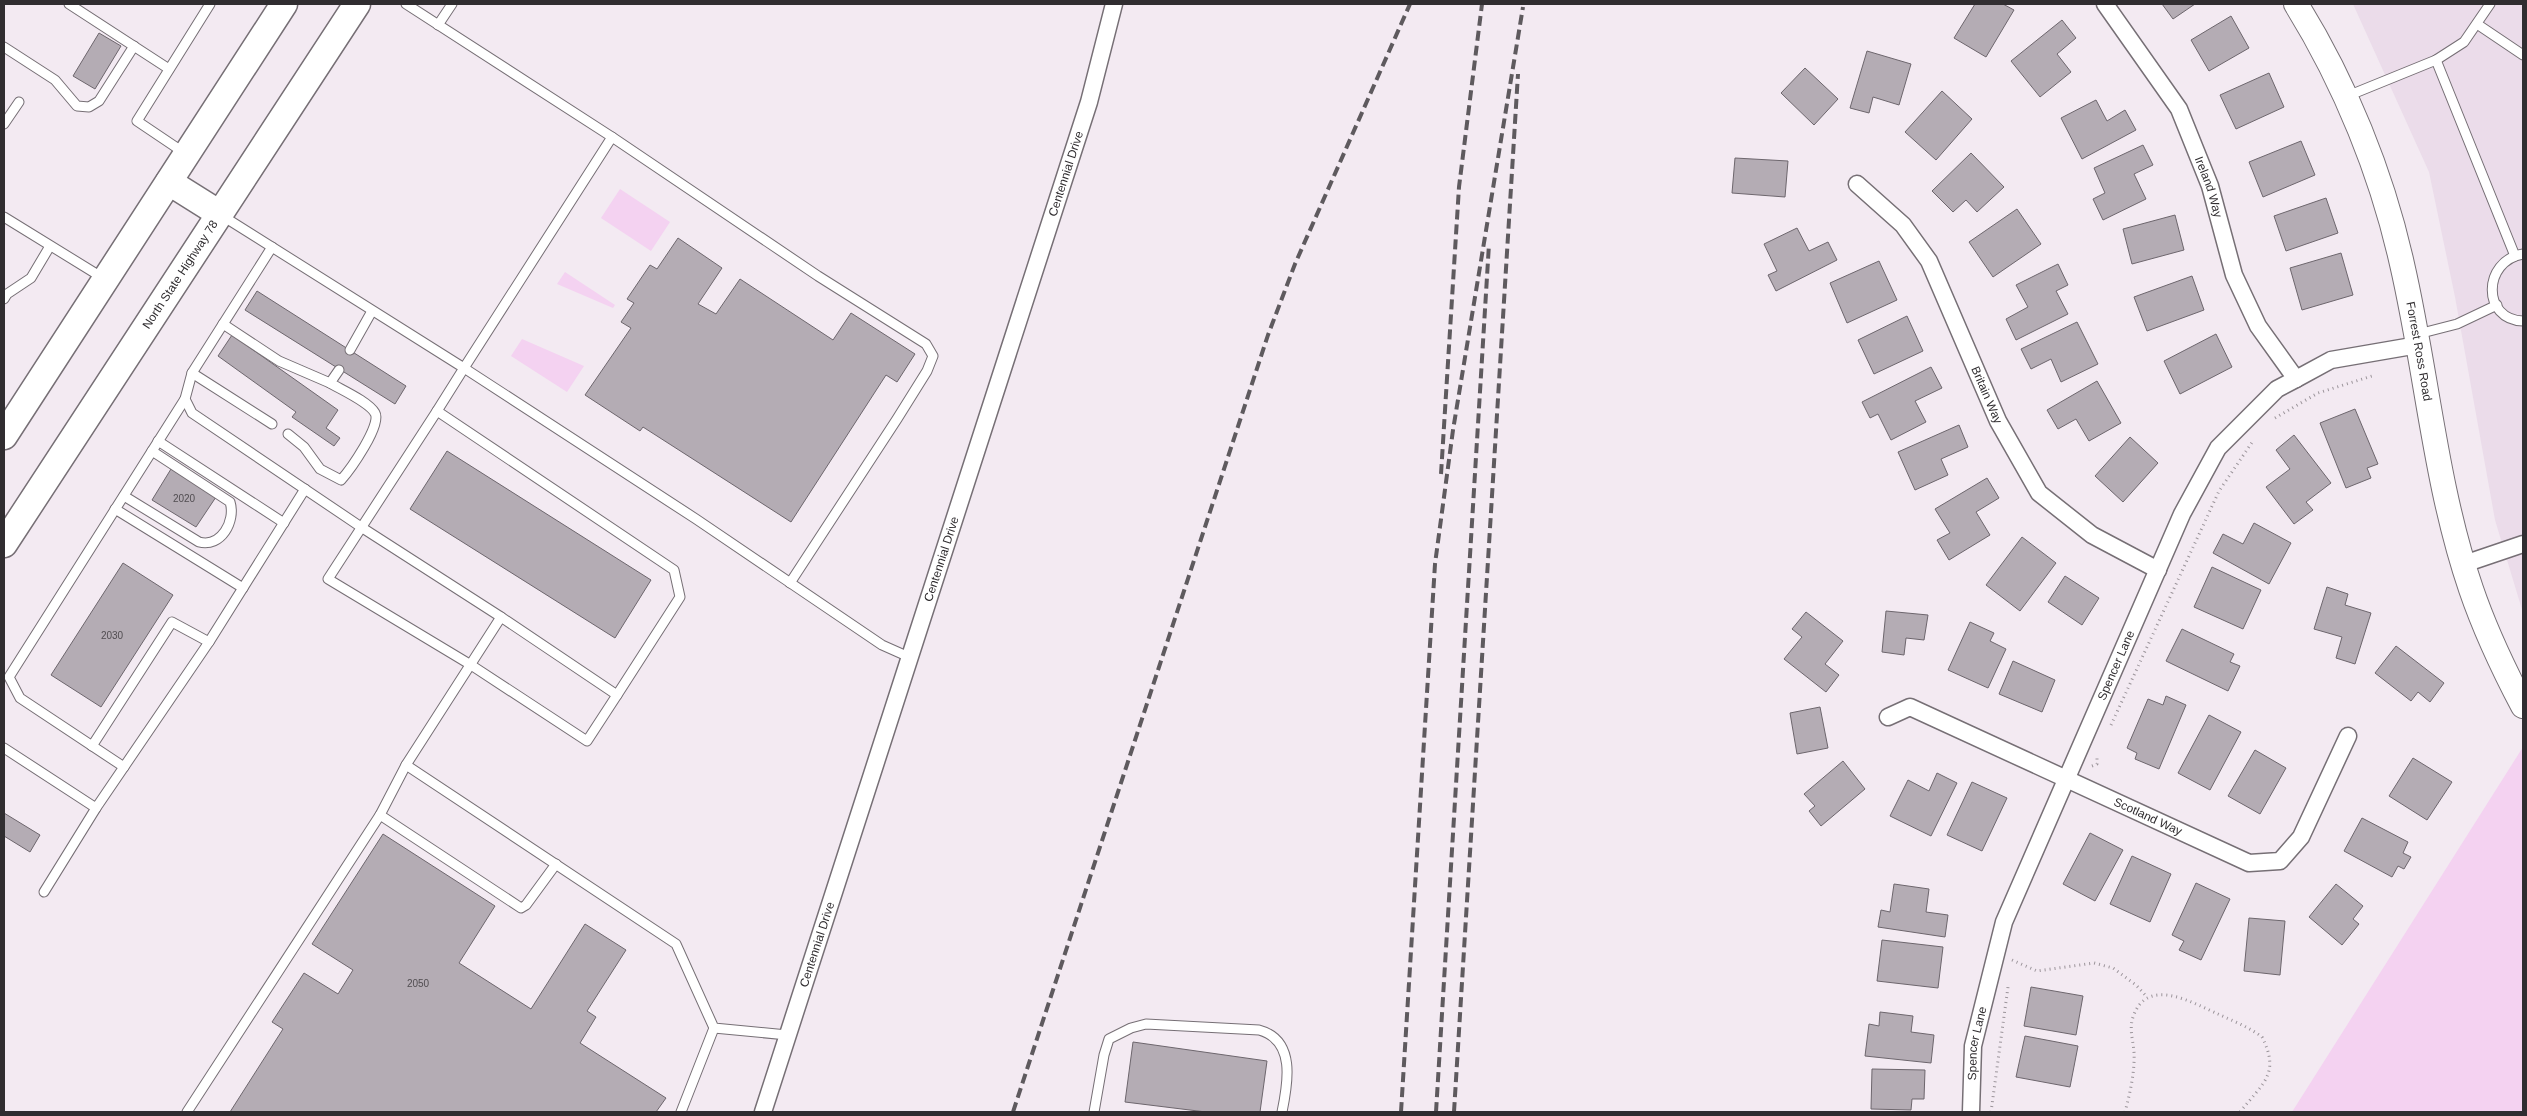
<svg xmlns="http://www.w3.org/2000/svg" width="2527" height="1116" font-family="Arial,sans-serif">
	<rect width="100%" height="100%" fill="#f3eaf2"/>
	<!-- built -->
	<path fill="#ebdcea" d="M2353 4H2523V613L2495 520 2455 297 2429 172Z"/>
	<!-- green -->
	<g fill="#f4d2f1">
		<path d="M620 189 670 222 651 251 601 218Z"/>
		<path d="M565 272 615 305 613 308 557 284Z"/>
		<path d="M522 339 584 366 567 392 511 356Z"/>
		<path d="M2523 747V1112H2292Z"/>
	</g>
	<!-- building -->
	<g fill="#b4acb4" stroke="#6d666d">
		<path d="M1975 4H2003L2014 10 1986 57 1954 38Z"/>
		<path d="M2162 4H2195L2173 19Z"/>
		<path d="M2231 16 2249 48 2209 71 2191 40Z"/>
		<path d="M2062 20 2076 38 2057 54 2071 72 2040 97 2011 61Z"/>
		<path d="M99 33 121 46 95 89 73 76Z"/>
		<path d="M1867 51 1911 64 1899 105 1873 97 1869 113 1850 108Z"/>
		<path d="M1805 68 1838 99 1814 125 1781 93Z"/>
		<path d="M2269 73 2284 107 2236 129 2220 95Z"/>
		<path d="M1942 91 1972 119 1936 160 1905 132Z"/>
		<path d="M2096 100 2107 121 2125 110 2136 130 2082 159 2061 118Z"/>
		<path d="M2301 141 2315 175 2263 197 2249 162Z"/>
		<path d="M2143 145 2153 165 2134 174 2146 199 2103 220 2093 199 2105 193 2094 168Z"/>
		<path d="M1971 153 2004 187 1977 212 1966 200 1953 212 1932 191Z"/>
		<path d="M1735 158 1788 161 1785 197 1732 193Z"/>
		<path d="M2326 198 2338 233 2286 251 2274 216Z"/>
		<path d="M2017 209 2041 244 1993 277 1969 242Z"/>
		<path d="M2175 215 2184 250 2132 264 2123 229Z"/>
		<path d="M1797 228 1809 251 1828 242 1837 260 1776 291 1768 275 1777 271 1764 244Z"/>
		<path d="M678 238 722 268 698 304 716 314 740 279 833 340 851 313 915 354 897 382 886 375 791 522 643 427 640 431 585 395 631 328 621 322 634 303 627 299 650 265 657 269Z"/>
		<path d="M2341 253 2353 295 2302 310 2290 268Z"/>
		<path d="M1879 261 1897 300 1847 323 1830 283Z"/>
		<path d="M2058 264 2068 285 2056 291 2068 314 2016 340 2006 319 2028 307 2016 285Z"/>
		<path d="M2192 276 2204 310 2147 331 2134 297Z"/>
		<path d="M257 291 406 386 395 404 245 310Z"/>
		<path d="M1907 316 1923 351 1874 374 1858 340Z"/>
		<path d="M2077 322 2098 364 2061 382 2051 359 2031 369 2021 349Z"/>
		<path d="M2216 334 2232 367 2180 394 2164 361Z"/>
		<path d="M232 335 338 410 326 428 340 438 334 446 292 417 296 412 218 356Z"/>
		<path d="M1931 367 1942 388 1915 401 1926 422 1891 440 1878 414 1870 418 1862 402Z"/>
		<path d="M2097 381 2121 423 2089 441 2076 419 2058 429 2047 410Z"/>
		<path d="M2355 409 2378 464 2367 468 2371 478 2346 488 2320 423Z"/>
		<path d="M1959 425 1968 447 1941 459 1948 475 1915 490 1898 452Z"/>
		<path d="M2294 435 2331 483 2306 502 2313 510 2294 524 2266 487 2290 469 2276 450Z"/>
		<path d="M2130 437 2158 463 2123 502 2095 476Z"/>
		<path d="M447 451 651 580 615 638 410 509Z"/>
		<path d="M171 469 216 497 196 527 152 500Z"/>
		<path d="M1987 478 1999 498 1976 512 1990 535 1949 560 1937 540 1950 533 1935 509Z"/>
		<path d="M2254 523 2291 543 2269 584 2213 553 2223 534 2243 544Z"/>
		<path d="M2022 537 2056 563 2020 611 1986 585Z"/>
		<path d="M123 563 173 595 101 707 51 675Z"/>
		<path d="M2212 567 2261 590 2243 629 2194 607Z"/>
		<path d="M2065 576 2099 598 2082 625 2048 602Z"/>
		<path d="M2327 587 2348 594 2345 605 2371 613 2355 664 2336 658 2342 637 2314 629Z"/>
		<path d="M1886 611 1928 615 1924 640 1906 638 1904 655 1882 652Z"/>
		<path d="M1806 612 1843 641 1825 664 1839 675 1826 692 1784 659 1802 637 1792 629Z"/>
		<path d="M1970 622 1994 633 1990 641 2006 649 1988 688 1948 670Z"/>
		<path d="M2182 629 2234 654 2230 662 2240 666 2228 691 2166 661Z"/>
		<path d="M2396 646 2444 683 2430 702 2418 692 2411 701 2375 673Z"/>
		<path d="M2013 661 2055 680 2042 712 1999 694Z"/>
		<path d="M2166 696 2186 705 2159 769 2135 759 2137 753 2127 748 2148 699 2163 705Z"/>
		<path d="M1820 707 1828 748 1797 754 1790 713Z"/>
		<path d="M2209 715 2241 732 2210 790 2178 773Z"/>
		<path d="M2255 750 2286 768 2260 814 2228 796Z"/>
		<path d="M2413 758 2452 782 2427 820 2389 796Z"/>
		<path d="M1843 761 1865 789 1821 826 1809 811 1815 806 1804 794Z"/>
		<path d="M1937 773 1957 783 1931 836 1890 816 1908 780 1929 791Z"/>
		<path d="M1972 782 2007 798 1982 851 1947 835Z"/>
		<path d="M4 813 40 835 30 852 4 836Z"/>
		<path d="M2362 818 2408 842 2403 853 2411 857 2404 869 2398 866 2392 877 2344 851Z"/>
		<path d="M2090 833 2123 850 2095 901 2063 884Z"/>
		<path d="M383 834 495 906 459 963 531 1009 585 924 626 950 587 1011 596 1017 580 1043 666 1098 656 1112H230L283 1029 272 1022 304 973 338 994 353 970 312 944Z"/>
		<path d="M2132 856 2171 874 2150 922 2110 904Z"/>
		<path d="M2196 883 2230 899 2201 960 2179 950 2184 941 2172 935Z"/>
		<path d="M1894 884 1929 889 1926 912 1948 915 1945 937 1878 927 1881 910 1890 912Z"/>
		<path d="M2336 884 2363 906 2353 919 2359 924 2342 945 2309 917Z"/>
		<path d="M2249 918 2285 921 2280 975 2244 971Z"/>
		<path d="M1882 940 1943 947 1938 988 1877 981Z"/>
		<path d="M2031 987 2083 996 2076 1035 2024 1026Z"/>
		<path d="M1880 1012 1913 1016 1911 1032 1934 1035 1931 1063 1865 1056 1869 1024 1879 1026Z"/>
		<path d="M2025 1036 2078 1046 2070 1087 2016 1077Z"/>
		<path d="M1133 1042 1267 1061 1260 1112H1206L1125 1102Z"/>
		<path d="M1872 1069 1925 1070 1924 1099H1912L1911 1110 1871 1109Z"/>
	</g>
	<g fill="none" stroke-linecap="round" stroke-linejoin="round">
		<!-- lane casing -->
		<g stroke="#766f75" stroke-width="11">
			<g id="lane">
				<path d="M69 4 169 69"/>
				<path d="M406 4 612 137 464 368 696 519 882 645 909 657"/>
				<path d="M2477 24 2523 55"/>
				<path d="M438 25 452 4"/>
				<path d="M4 47 55 80 77 106 89 107 99 101 134 46"/>
				<path d="M2436 60 2464 42 2490 4"/>
				<path d="M2345 97 2436 60 2515 256"/>
				<path d="M4 124 19 102"/>
				<path d="M612 137 818 276 926 344 933 356 927 371 897 419 790 583"/>
				<path d="M186 154 137 121 210 4"/>
				<path d="M221 215 464 368 437 411 674 570 680 597 617 695 501 617 406 765"/>
				<path d="M4 217 103 278"/>
				<path d="M272 247 192 373 185 399 192 413 361 527 501 617"/>
				<path d="M2523 254C2482 261 2482 320 2523 321"/>
				<path d="M4 299 7 294 31 278 50 246"/>
				<path d="M223 324 279 361 330 383"/>
				<path d="M2418 334 2457 324 2497 305"/>
				<path d="M350 350 372 311"/>
				<path d="M192 373 272 424"/>
				<path d="M437 411 328 579 471 665 587 741 617 695"/>
				<path d="M288 434 304 447 320 469 341 480C350 470 382 425 375 413 369 402 342 390 330 383L339 370"/>
				<path d="M158 441 284 523"/>
				<path d="M124 496 199 542C221 548 236 521 230 502L152 451"/>
				<path d="M115 509 243 588"/>
				<path d="M92 746 172 622 209 642"/>
				<path d="M4 748 96 808 209 642 305 489"/>
				<path d="M124 767 20 698 9 677 185 399"/>
				<path d="M380 815 521 908 526 905 556 864"/>
				<path d="M44 892 96 808"/>
				<path d="M187 1112 380 815 406 765 676 944 714 1028 787 1035"/>
				<path d="M681 1112 714 1028"/>
				<path d="M1094 1112 1104 1055 1109 1039 1131 1028 1146 1024 1259 1030C1296 1040 1288 1083 1282 1112"/>
			</g>
		</g>
		<!-- street casing -->
		<g stroke="#766f75" stroke-width="19">
			<g id="street">
				<path id="s1" d="M2105 4 2179 109 2210 186 2234 275 2258 326 2296 379"/>
				<path id="s2" d="M1857 184 1903 225 1929 261 1998 421 2039 493 2092 535 2158 570"/>
				<path d="M2464 564 2523 544"/>
				<path id="s3" d="M1888 717 1910 707 2249 863 2280 861 2301 837 2348 736"/>
				<path id="s4" d="M763 1112 1089 102 1114 4"/>
				<path id="s5" d="M1971 1112 1973 1046 2004 922 2182 514 2218 448 2277 389 2296 379 2331 360 2418 345"/>
			</g>
		</g>
		<!-- secondary casing -->
		<g stroke="#766f75" stroke-width="26">
			<g id="secondary">
				<path id="s6" d="M2296 4C2345 83 2382 174 2402 264 2427 372 2435 484 2471 589 2485 630 2503 668 2523 706"/>
			</g>
		</g>
		<!-- primary casing -->
		<g stroke="#766f75" stroke-width="29">
			<g id="primary">
				<path d="M169 182 220 214"/>
				<path d="M4 436 284 4"/>
				<path id="s7" d="M4 544 357 4"/>
			</g>
		</g>
		<!-- path -->
		<g stroke="#9b949a" stroke-width="3" stroke-dasharray="1 4" stroke-linecap="butt">
			<path d="M2275 418 2318 393 2372 376"/>
			<path d="M2111 725 2219 491 2253 441"/>
			<path d="M2092 766 2097 764V756"/>
			<path d="M2012 960 2037 971 2094 963 2113 968 2136 985 2147 997"/>
			<path d="M1991 1112 2008 987"/>
			<path d="M2125 1112C2130 1093 2135 1072 2134 1052 2133 1040 2129 1029 2133 1017 2147 976 2191 1002 2218 1014 2233 1021 2249 1027 2262 1037 2281 1074 2262 1084 2240 1112"/>
		</g>
		<!-- lane -->
		<use href="#lane" stroke="#fff" stroke-width="9"/>
		<!-- street -->
		<use href="#street" stroke="#fff" stroke-width="16"/>
		<!-- secondary -->
		<use href="#secondary" stroke="#fff" stroke-width="24"/>
		<!-- primary -->
		<use href="#primary" stroke="#fff" stroke-width="26"/>
		<!-- rail -->
		<g stroke="#5e5a5e" stroke-width="4" stroke-dasharray="10 5" stroke-linecap="butt">
			<path d="M1441 474 1459 187 1482 4"/>
			<path d="M1013 1112 1268 335 1295 264 1410 4"/>
			<path d="M1401 1112 1435 564 1453 430 1523 7"/>
			<path d="M1436 1112 1489 244"/>
			<path d="M1454 1112 1518 74"/>
		</g>
	</g>
	<g text-anchor="middle" dominant-baseline="central" stroke-width="4" stroke-linejoin="round" paint-order="stroke">
		<!-- number labels -->
		<g font-size="10" fill="#514d51">
			<text x="184" y="498">2020</text>
			<text x="112" y="635">2030</text>
			<text x="418" y="983">2050</text>
		</g>
		<!-- street labels -->
		<g font-size="12" fill="#302d30" stroke="#f3eaf2">
			<text stroke="none"><textPath href="#s4" startOffset="986">Centennial Drive</textPath></text>
			<text stroke="none"><textPath href="#s1" startOffset="212">Ireland Way</textPath></text>
			<text stroke="none"><textPath href="#s7" startOffset="322">North State Highway 78</textPath></text>
			<text stroke="none"><textPath href="#s6" startOffset="371">Forrest Ross Road</textPath></text>
			<text stroke="none"><textPath href="#s2" startOffset="252">Britain Way</textPath></text>
			<text stroke="none"><textPath href="#s4" startOffset="581">Centennial Drive</textPath></text>
			<text stroke="none"><textPath href="#s5" startOffset="474">Spencer Lane</textPath></text>
			<text stroke="none"><textPath href="#s3" startOffset="286">Scotland Way</textPath></text>
			<text stroke="none"><textPath href="#s4" startOffset="176">Centennial Drive</textPath></text>
			<text stroke="none"><textPath href="#s5" startOffset="69">Spencer Lane</textPath></text>
		</g>
	</g>
	<!-- border -->
	<rect width="2527" height="1116" fill="none" stroke="#302d30" stroke-width="10"/>
</svg>
